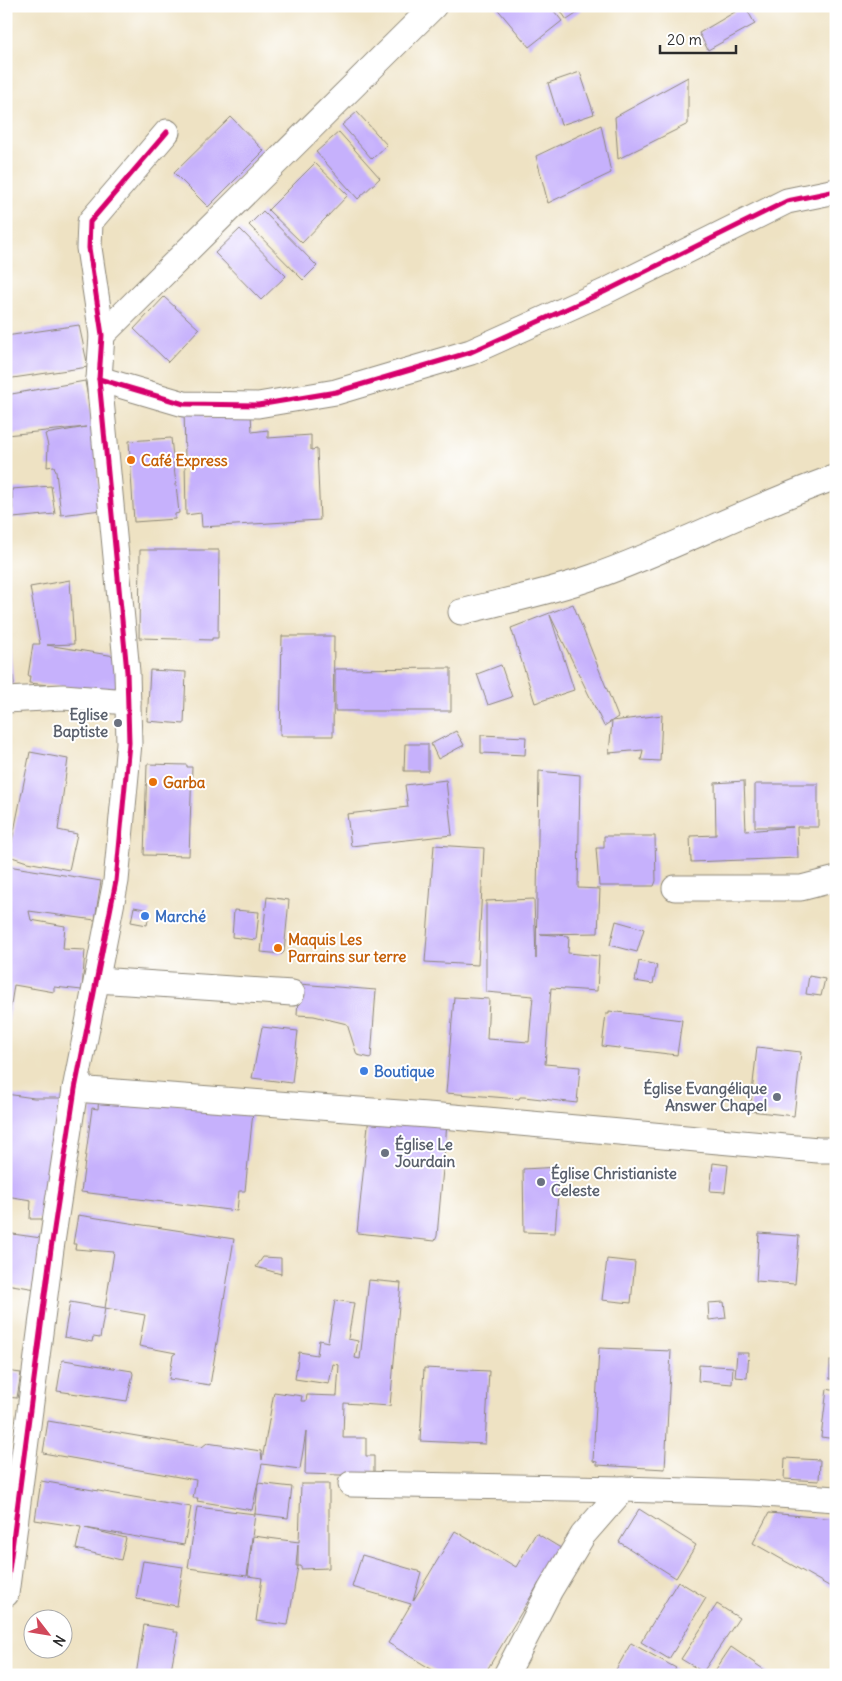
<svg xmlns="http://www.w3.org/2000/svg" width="842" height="1681" font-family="Delius,sans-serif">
	<rect width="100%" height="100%" fill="#fff"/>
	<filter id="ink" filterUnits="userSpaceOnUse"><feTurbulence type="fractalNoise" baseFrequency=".02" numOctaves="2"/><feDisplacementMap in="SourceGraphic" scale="10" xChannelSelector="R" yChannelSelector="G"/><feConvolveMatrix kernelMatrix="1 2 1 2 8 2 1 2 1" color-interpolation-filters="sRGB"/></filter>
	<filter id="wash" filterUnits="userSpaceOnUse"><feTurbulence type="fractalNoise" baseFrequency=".0096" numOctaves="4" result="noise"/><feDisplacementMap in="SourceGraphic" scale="20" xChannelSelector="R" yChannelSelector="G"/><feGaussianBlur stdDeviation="1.12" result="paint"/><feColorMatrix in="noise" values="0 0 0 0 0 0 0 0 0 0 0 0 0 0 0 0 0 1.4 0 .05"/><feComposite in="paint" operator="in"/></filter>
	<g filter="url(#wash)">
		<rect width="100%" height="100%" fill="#eee2c3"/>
		<g id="blocks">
			<!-- building -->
			<g fill="#c6b1fc">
				<path d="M495 6H550L562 21 529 47Z"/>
				<path d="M557 6H579L582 10 567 20Z"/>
				<path d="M745 6 755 24 708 50 699 33Z"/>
				<path d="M580 72 594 114 561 125 548 83Z"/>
				<path d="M688 77V124L618 159 615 117Z"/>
				<path d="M357 112 387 145 372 159 342 125Z"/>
				<path d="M231 117 264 151 208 207 174 173Z"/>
				<path d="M601 125 611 173 548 203 536 156Z"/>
				<path d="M339 132 380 178 358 199 316 152Z"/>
				<path d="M315 163 348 195 302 243 268 210Z"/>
				<path d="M263 211 317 266 303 280 249 225Z"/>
				<path d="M240 229 286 276 261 300 215 253Z"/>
				<path d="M164 297 199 329 168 362 134 329Z"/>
				<path d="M79 325 88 367 6 379V336Z"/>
				<path d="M85 381 93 427 101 510 61 515 56 472 54 466 47 467 48 446 45 434 86 427 6 435V395Z"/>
				<path d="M184 404 206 411 205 417 251 414 252 432 268 430V438L311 435V450L317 449 320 520 202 527 201 513 186 515Z"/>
				<path d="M171 438 179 513 175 514V519L134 522 129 441Z"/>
				<path d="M51 486 55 514 13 518 12 489Z"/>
				<path d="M140 550H219L218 638H212V640L139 638Z"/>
				<path d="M70 580 74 644 47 645 121 657 117 692 29 683 30 676H28L33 644H40L30 587Z"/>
				<path d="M573 604 618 717 604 726 550 615 574 690 535 703 511 628Z"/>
				<path d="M6 630H8L14 685H6Z"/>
				<path d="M282 636H334L333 736H280Z"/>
				<path d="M501 665 512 697 488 705 477 674Z"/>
				<path d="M451 668V711H335V669Z"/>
				<path d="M150 670 186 672 184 724 147 721Z"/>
				<path d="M662 715 660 761 641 760 643 750 609 753 612 721Z"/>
				<path d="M456 731 464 745 438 759 431 744Z"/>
				<path d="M481 735 526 737 525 755 481 753Z"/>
				<path d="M405 744H428V771H404Z"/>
				<path d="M30 752 68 759 58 830 77 834 69 870 27 862 9 856Z"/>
				<path d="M147 764 187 765V767H192L189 856 144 855Z"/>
				<path d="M539 771 580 775 578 888 600 889 598 933 540 934 569 936 568 953 599 956 597 991 551 988 545 1064 580 1067 577 1103 524 1097H520L519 1099 446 1093 454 997 489 999 487 1039 529 1042 533 996 486 992V901L534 899 536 959Z"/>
				<path d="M446 780 452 835 351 846 347 814 408 807 405 785Z"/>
				<path d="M744 781 746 831 793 827H755V784H818V827H797L798 858 691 862 690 836 716 835 715 783Z"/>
				<path d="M604 836H655L656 881 654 886H599L596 848H604Z"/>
				<path d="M434 845 484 848 478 965 425 962Z"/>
				<path d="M8 866 101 881 95 920 29 911 31 920 65 926 63 949 85 950 82 990 54 987V992L14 985 7 1030 6 878Z"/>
				<path d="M267 897 289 900 284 952 282 954 261 952Z"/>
				<path d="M134 907 150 910 147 925 131 922Z"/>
				<path d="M234 910 259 912 256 940 232 937Z"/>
				<path d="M616 921 644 929 637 952 610 945Z"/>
				<path d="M639 961 657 965 653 984 635 981Z"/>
				<path d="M809 976 825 979 821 996 806 994Z"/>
				<path d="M299 984 376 990 371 1058 357 1055 347 1024 314 1016 297 1015Z"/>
				<path d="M609 1011 682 1020 677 1055 602 1046 606 1014H609Z"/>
				<path d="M262 1027 298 1031 292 1083 252 1078Z"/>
				<path d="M757 1047 801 1052 794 1116 750 1111Z"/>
				<path d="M6 1094 34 1098H74L46 1219H30L31 1200 6 1196Z"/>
				<path d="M99 1096 253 1112 245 1191H239L237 1211 81 1192 92 1108 98 1109Z"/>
				<path d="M369 1116 447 1124 437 1236 435 1241 357 1233Z"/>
				<path d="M713 1163 728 1165 725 1192 710 1191Z"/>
				<path d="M560 1167 555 1233 524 1232 523 1169Z"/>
				<path d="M78 1215 234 1239 210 1385 169 1379 173 1355 176 1353 139 1346 145 1315 105 1308 100 1338 93 1337 92 1342 64 1337 70 1302 105 1308 114 1252 75 1249 76 1244H73Z"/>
				<path d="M6 1233 41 1238 36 1289 6 1284Z"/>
				<path d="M759 1233 799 1236 795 1284 756 1281Z"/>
				<path d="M263 1257 281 1258V1274L256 1267Z"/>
				<path d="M607 1259 635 1262 631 1303 602 1300Z"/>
				<path d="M369 1280 401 1283 390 1406 344 1403 343 1438H366V1456H374V1476L305 1474 306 1432 300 1469 262 1464 252 1510 197 1501 198 1498H193L196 1480 43 1453 48 1421 202 1447 207 1443 261 1451 262 1460 274 1392 302 1396 301 1401H306L307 1395 337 1396 339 1365 333 1364 329 1384 295 1379 299 1352 317 1355 319 1340 328 1342 335 1300 354 1303 348 1339 358 1341 355 1358 360 1359Z"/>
				<path d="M724 1302 726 1318 709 1320 708 1303Z"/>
				<path d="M599 1348 671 1351 665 1469 597 1465V1462L593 1461Z"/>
				<path d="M737 1353H749L747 1378 735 1377Z"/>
				<path d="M64 1360 132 1371 133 1374 127 1401 57 1391 62 1361Z"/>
				<rect x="830" y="1361" width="6" height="18"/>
				<path d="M699 1365 733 1367 732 1384 698 1381Z"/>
				<path d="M424 1368 489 1371 485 1444 420 1441Z"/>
				<path d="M6 1371 21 1373 17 1398 6 1397Z"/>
				<path d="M827 1389 836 1391V1439L821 1437Z"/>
				<path d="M6 1450 14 1452 9 1490H6Z"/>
				<path d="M785 1458 820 1460 819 1481 784 1479Z"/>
				<path d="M41 1481 191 1507 184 1545 85 1528 126 1538 121 1560 76 1549 81 1527 35 1520Z"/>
				<path d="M258 1483 292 1487 288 1518 255 1514Z"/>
				<path d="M301 1484H329V1568L301 1569V1566H298V1544L296 1566H298L288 1625 256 1621 262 1578 248 1576 253 1536 299 1542Z"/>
				<path d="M197 1507 255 1514 247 1576 188 1568Z"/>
				<path d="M639 1509 696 1545 676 1578 619 1542Z"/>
				<path d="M769 1513 836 1519V1590L753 1543Z"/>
				<path d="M455 1531 516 1567 536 1533 564 1550 542 1585 539 1583 484 1675H441L388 1643 411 1604 352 1587 362 1555 421 1572 413 1601Z"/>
				<path d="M143 1561 183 1567 177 1606 136 1599Z"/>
				<path d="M678 1581 706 1598 669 1659 641 1642Z"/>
				<path d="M717 1604 739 1618 703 1672 681 1659Z"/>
				<path d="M144 1625 174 1630V1632H178L170 1675H136Z"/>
				<path d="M631 1643 676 1668 672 1675H613Z"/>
				<path d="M731 1647 772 1675H712Z"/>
			</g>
		</g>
	</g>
	<g filter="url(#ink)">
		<use href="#blocks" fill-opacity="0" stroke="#8c8677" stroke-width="1"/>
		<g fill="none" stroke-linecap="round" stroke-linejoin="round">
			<!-- street casing -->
			<g stroke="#8c8677" stroke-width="27">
				<g id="street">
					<path d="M102 335 434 6"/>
					<path d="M99 379 184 404 258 405 336 392 471 352 604 292 787 201 836 191"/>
					<path d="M461 612C505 601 550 592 593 577 675 548 753 506 836 477"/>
					<path d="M6 700 63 697 128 702"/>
					<path d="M675 888H801L836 879"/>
					<path d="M97 980 292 993"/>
					<path d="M75 1089 454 1117 818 1150H836"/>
					<path d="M351 1484 623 1489"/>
					<path d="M6 1594 51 1249 75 1089 116 881 129 743 127 672 99 379 102 335 89 248 90 222 167 132"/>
					<path d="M506 1675 550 1590 583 1535 623 1489 751 1493 836 1499"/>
				</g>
			</g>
			<!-- street -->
			<use href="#street" stroke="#fff" stroke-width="25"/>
			<!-- cycleway casing -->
			<g stroke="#fff" stroke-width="8">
				<g id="cycleway">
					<path d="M99 379 184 404 258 405 336 392 471 352 604 292 787 201 836 191"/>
					<path d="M6 1594 51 1249 75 1089 116 881 129 743 127 672 99 379 102 335 89 248 90 222 167 132"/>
				</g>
			</g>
			<!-- cycleway -->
			<use href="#cycleway" stroke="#d6006c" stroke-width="5"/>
		</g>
	</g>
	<!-- markers -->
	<g fill="#e8710a" stroke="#fff" stroke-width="2">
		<circle cx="131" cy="460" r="5"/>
		<circle cx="153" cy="782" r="5"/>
		<circle cx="278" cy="948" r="5"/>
	</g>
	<g fill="#6b7280" stroke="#fff" stroke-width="2">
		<circle cx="118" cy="723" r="5"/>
		<circle cx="777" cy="1097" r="5"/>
		<circle cx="385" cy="1153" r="5"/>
		<circle cx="541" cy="1182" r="5"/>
	</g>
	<g fill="#3f7fe0" stroke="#fff" stroke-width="2">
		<circle cx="145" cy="916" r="5"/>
		<circle cx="364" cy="1071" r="5"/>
	</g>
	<g text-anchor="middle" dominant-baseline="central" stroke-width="4" stroke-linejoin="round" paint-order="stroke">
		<!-- food labels -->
		<g font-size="15" font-weight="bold" fill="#c56008" stroke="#fff" text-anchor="start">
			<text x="141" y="460">Café Express</text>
			<text x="163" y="782">Garba</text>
			<text x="288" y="939">Maquis Les<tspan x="288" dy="17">Parrains sur terre</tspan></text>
		</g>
		<!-- worship labels -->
		<g font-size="15" font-weight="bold" fill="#5b616d" stroke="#fff" text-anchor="end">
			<text x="108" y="714">Eglise<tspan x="108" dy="17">Baptiste</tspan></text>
			<text x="767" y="1088">Église Evangélique<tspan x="767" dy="17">Answer Chapel</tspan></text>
			<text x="395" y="1144" text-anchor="start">Église Le<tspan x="395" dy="17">Jourdain</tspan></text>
			<text x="551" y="1173" text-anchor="start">Église Christianiste<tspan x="551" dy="17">Celeste</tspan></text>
		</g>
		<!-- shop labels -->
		<g font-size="15" font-weight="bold" fill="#366cbe" stroke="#fff" text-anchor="start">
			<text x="155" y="916">Marché</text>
			<text x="374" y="1071">Boutique</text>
		</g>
	</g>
	<!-- margin -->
	<rect width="842" height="1681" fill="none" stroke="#fff" stroke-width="25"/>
	<!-- north arrow -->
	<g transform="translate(48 1634) rotate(121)"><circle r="24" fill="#ffffff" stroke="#aaaaaa"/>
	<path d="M0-4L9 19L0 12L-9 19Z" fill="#d1495b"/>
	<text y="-8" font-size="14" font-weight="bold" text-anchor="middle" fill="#2b2b2b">N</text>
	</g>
	<!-- scale -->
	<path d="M660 45v8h76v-8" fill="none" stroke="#2b2b2b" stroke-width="2.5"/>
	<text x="667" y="45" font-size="15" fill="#2b2b2b" stroke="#ffffff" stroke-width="4" paint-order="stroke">20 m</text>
</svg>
